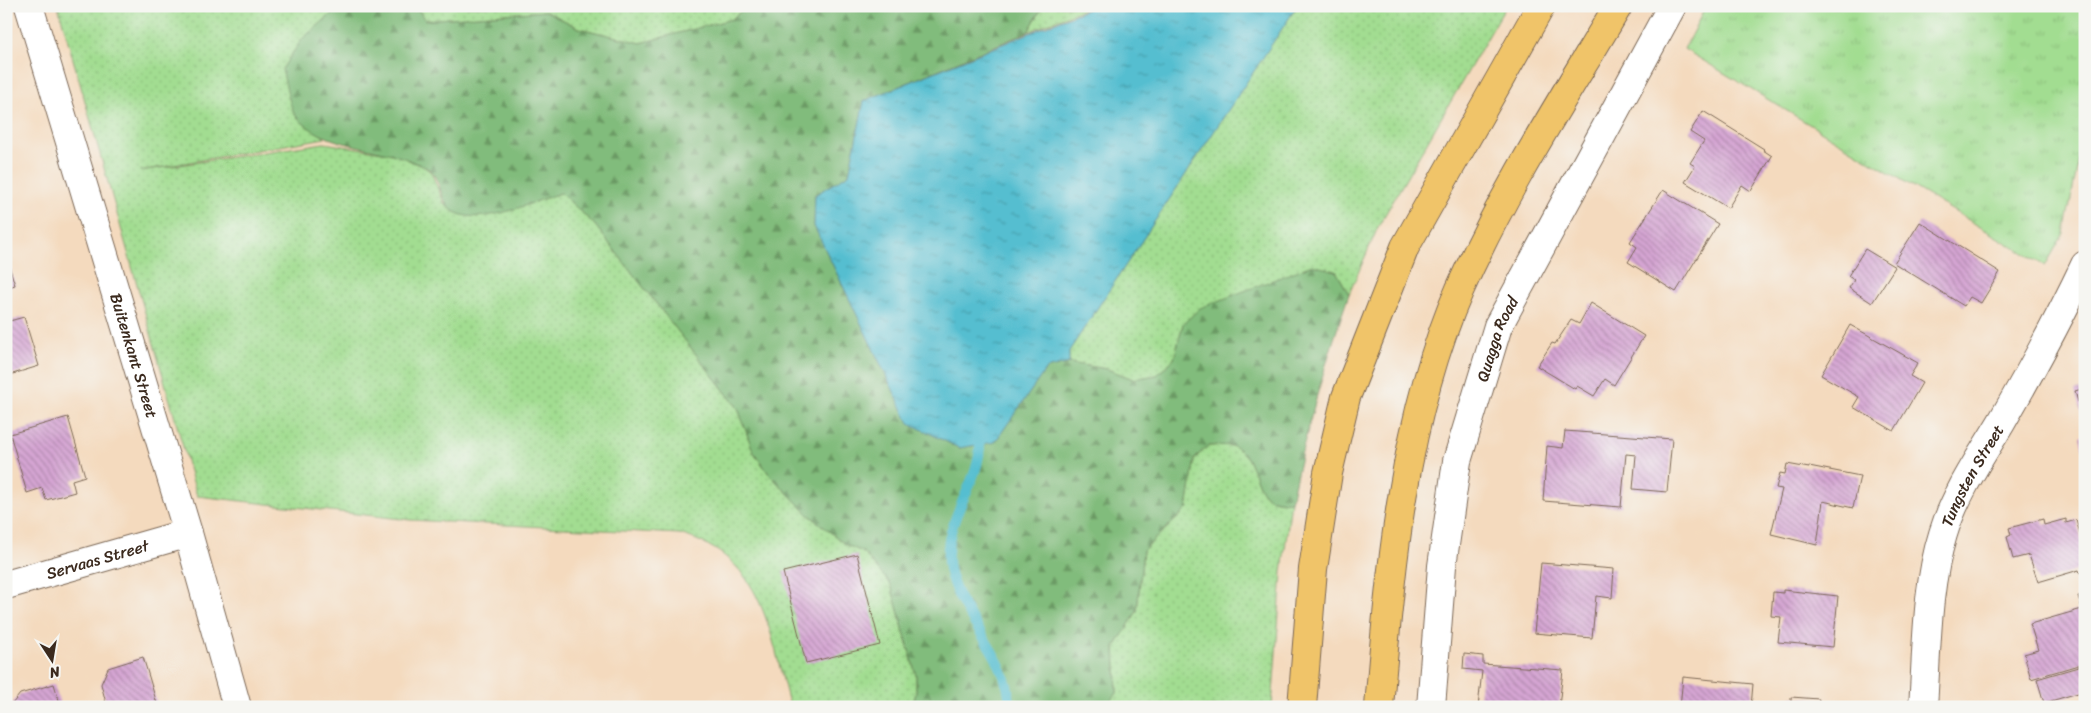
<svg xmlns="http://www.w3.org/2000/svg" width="2091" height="713" font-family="Sriracha,sans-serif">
	<defs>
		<pattern id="grass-dots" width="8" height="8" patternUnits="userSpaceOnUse" patternTransform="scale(1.25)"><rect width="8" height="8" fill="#a2dd91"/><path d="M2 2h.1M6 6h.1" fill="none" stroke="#8cbe7d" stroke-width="1.8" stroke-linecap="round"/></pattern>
		<pattern id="forest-firs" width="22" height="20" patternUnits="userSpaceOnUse" patternTransform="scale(1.25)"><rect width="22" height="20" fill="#81bc7b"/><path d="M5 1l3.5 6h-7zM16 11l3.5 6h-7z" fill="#6b9964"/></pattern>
		<pattern id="park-tufts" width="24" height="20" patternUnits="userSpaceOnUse" patternTransform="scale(1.25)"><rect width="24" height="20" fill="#a2dd91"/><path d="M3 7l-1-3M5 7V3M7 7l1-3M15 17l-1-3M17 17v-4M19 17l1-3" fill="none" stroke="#8cbe7d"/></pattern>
		<pattern id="water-ripples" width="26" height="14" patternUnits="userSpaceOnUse" patternTransform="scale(1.25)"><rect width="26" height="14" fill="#54bed0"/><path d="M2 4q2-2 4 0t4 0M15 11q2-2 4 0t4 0" fill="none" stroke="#479ba8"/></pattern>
		<pattern id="building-back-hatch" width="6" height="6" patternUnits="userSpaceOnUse" patternTransform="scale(1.25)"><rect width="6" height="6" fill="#d5a5d3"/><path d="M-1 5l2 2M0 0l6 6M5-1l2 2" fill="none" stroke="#ae87ab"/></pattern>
	</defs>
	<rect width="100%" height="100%" fill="#f6f6f2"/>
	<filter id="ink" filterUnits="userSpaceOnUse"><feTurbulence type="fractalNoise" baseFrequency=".02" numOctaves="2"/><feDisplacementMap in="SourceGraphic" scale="10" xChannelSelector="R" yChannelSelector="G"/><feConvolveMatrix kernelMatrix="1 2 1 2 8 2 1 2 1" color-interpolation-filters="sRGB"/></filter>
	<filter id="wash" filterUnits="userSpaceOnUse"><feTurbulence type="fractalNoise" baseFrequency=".0096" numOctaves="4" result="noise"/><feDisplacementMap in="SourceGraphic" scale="20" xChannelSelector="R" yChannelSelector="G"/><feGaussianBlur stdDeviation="1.12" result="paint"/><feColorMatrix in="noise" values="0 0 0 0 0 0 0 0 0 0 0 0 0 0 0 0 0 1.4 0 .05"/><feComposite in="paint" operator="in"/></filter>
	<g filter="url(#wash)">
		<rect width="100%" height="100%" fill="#f4dabe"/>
		<!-- grass -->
		<g fill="url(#grass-dots)" stroke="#6e8458">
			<path d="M58 6H341L295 115 325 138 140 171 324 143 395 154 423 166 431 172 445 205 478 217 561 193 594 224 738 408 753 451 769 474 808 514 846 545 863 552 891 585 916 675V693L912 707H790C769 632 765 557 679 534L410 520 197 496Z"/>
			<path d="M416 6H747L732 19 641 43 579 28 546 11 425 20Z"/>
			<path d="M1043 6H1091L1028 32Z"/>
			<path d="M1297 6H1506L1378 227 1349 294 1336 271 1183 324 1174 359 1157 375 1133 379 1107 369 1069 363V351Z"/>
			<path d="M1208 446C1215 446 1229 444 1235 447 1264 463 1248 507 1291 501L1282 572 1272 707H1106L1117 693 1115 647 1137 611 1143 550 1187 509 1195 458Z"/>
		</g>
		<!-- forest -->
		<path fill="url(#forest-firs)" stroke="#5e734c" d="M341 6H416L425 20 546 11 579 28 641 43 732 19 747 6H1043L1028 32 864 101 849 174 815 195 814 226 909 423 959 448 995 442 1046 369 1069 363 1107 369 1133 379 1157 375 1174 359 1183 324 1200 308 1312 265 1336 271 1349 294C1325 363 1306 430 1291 501 1248 507 1264 463 1235 447 1229 444 1215 446 1208 446L1195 458 1187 509 1143 550 1137 611 1115 647 1117 693 1106 707H912L916 693V675L891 585 863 552 846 545 808 514 769 474 753 451 738 408 594 224 561 193C534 201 490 223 462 215 439 209 444 186 431 171 426 166 417 164 411 161 374 144 324 149 296 116 290 109 285 80 282 69L302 39Z"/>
		<!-- park -->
		<path fill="url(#park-tufts)" stroke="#6e8458" d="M1706 6H2085V129L2064 233 2045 266 1684 49Z"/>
		<!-- water -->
		<path fill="url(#water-ripples)" stroke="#487477" d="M1095 6H1297L1069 351V363L1046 369 995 442 959 448 909 423 814 226 815 195 849 174 864 101Z"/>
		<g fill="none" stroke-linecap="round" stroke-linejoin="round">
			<!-- stream -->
			<path stroke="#54bed0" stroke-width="10" d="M980 444C980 485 940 522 949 569 960 620 1009 653 1010 707"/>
		</g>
		<g id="blocks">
			<!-- building -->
			<g fill="url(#building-back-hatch)">
				<path d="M1703 111 1764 149 1763 150 1772 156 1751 191 1742 185 1728 208 1685 182 1695 166 1690 163 1704 141 1690 132Z"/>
				<path d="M1663 190 1718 224 1676 292 1628 262 1637 247 1630 242Z"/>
				<path d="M1920 222 2000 272 1981 303 1970 297 1964 306 1894 263Z"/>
				<path d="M1865 249 1895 267 1872 303 1849 288 1854 280 1848 276Z"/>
				<path d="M6 256 15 285 6 288Z"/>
				<path d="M1591 303 1644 336 1614 385 1605 379 1594 396 1577 386 1575 389 1537 366 1552 343 1555 344 1571 320 1579 324Z"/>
				<path d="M24 317 39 366 6 376V322Z"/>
				<path d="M1850 325 1918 363 1910 376 1922 383 1894 431 1853 407 1859 397 1821 375Z"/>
				<path d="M2085 388V423H2084L2075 391Z"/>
				<path d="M68 417 85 476 72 480 75 492 46 500 42 488 27 493 10 434Z"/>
				<path d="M1565 431 1672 439 1667 492 1633 489 1636 455 1626 454 1621 507 1543 501 1547 446 1563 448Z"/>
				<path d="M2085 435V453H2084L2080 437Z"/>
				<path d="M1787 464 1809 468V466L1860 476 1853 508 1823 501 1817 545 1771 534 1782 489 1776 488 1780 473 1785 474Z"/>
				<path d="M2043 519 2044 525 2066 519V523L2076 520 2085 550V572L2080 573 2079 570 2038 582 2029 555 2013 559 2007 537 2011 535 2009 528Z"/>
				<path d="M857 554 880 645 806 663 783 572Z"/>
				<path d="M1541 563 1614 569 1612 598 1596 596 1592 638 1534 633Z"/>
				<path d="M1783 590 1838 596 1833 647 1778 642 1781 617 1771 616 1773 592 1783 593Z"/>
				<path d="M2085 595V663L2031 679 2024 654 2038 650 2030 624 2082 609 2078 596Z"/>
				<path d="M1464 654 1483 656V664L1563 670 1559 707H1478L1482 671 1463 669Z"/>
				<path d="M143 657 158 707H107L101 684 108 668Z"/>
				<path d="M2085 665V691L2044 703 2037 679Z"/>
				<path d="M1683 677 1753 684 1751 707H1680Z"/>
				<path d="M54 684 61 707H13L12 704 20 694Z"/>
				<path d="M1791 697 1819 699 1818 707H1791Z"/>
			</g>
		</g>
	</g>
	<g filter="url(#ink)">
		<use href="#blocks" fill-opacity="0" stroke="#7c6856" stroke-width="1"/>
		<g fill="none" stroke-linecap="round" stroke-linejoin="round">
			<!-- minor casing -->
			<g stroke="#7c6856" stroke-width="30">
				<g id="minor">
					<path id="s1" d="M29 6 188 533 237 707"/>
					<path id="s2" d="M6 585 188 533"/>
					<path id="s3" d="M1431 707 1442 566 1457 461 1498 326 1672 6"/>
					<path id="s4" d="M1923 707C1927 650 1926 588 1943 534 1955 494 1980 458 2001 423 2031 371 2059 320 2085 265"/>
				</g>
			</g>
			<!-- primary casing -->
			<g stroke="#7c6856" stroke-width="30">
				<g id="primary">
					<path d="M1302 707 1313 569 1328 473 1346 397 1405 247 1541 6"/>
					<path d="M1379 707C1390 570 1404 416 1460 289 1504 190 1563 99 1618 6"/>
				</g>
			</g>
			<!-- minor -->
			<use href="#minor" stroke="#fff" stroke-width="28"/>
			<!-- primary -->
			<use href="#primary" stroke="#f0c469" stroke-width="28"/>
		</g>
	</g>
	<g text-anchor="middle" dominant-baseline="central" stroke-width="4" stroke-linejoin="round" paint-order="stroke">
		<!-- street labels -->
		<g font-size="16" fill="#3b2a1e" stroke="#f6f6f2">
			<text stroke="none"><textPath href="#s3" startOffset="376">Quagga Road</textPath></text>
			<text stroke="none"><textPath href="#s1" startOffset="365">Buitenkant Street</textPath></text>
			<text stroke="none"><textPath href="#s4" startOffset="240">Tungsten Street</textPath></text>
			<text stroke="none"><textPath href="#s2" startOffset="95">Servaas Street</textPath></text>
		</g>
	</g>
	<!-- margin -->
	<rect width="2091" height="713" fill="none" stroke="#f6f6f2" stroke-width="25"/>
	<!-- north arrow -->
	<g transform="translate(52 660) rotate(168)" stroke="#f6f6f2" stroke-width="4" paint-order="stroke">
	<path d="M0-4L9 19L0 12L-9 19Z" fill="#3b2a1e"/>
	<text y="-8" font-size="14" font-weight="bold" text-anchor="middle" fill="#3b2a1e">N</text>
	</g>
</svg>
